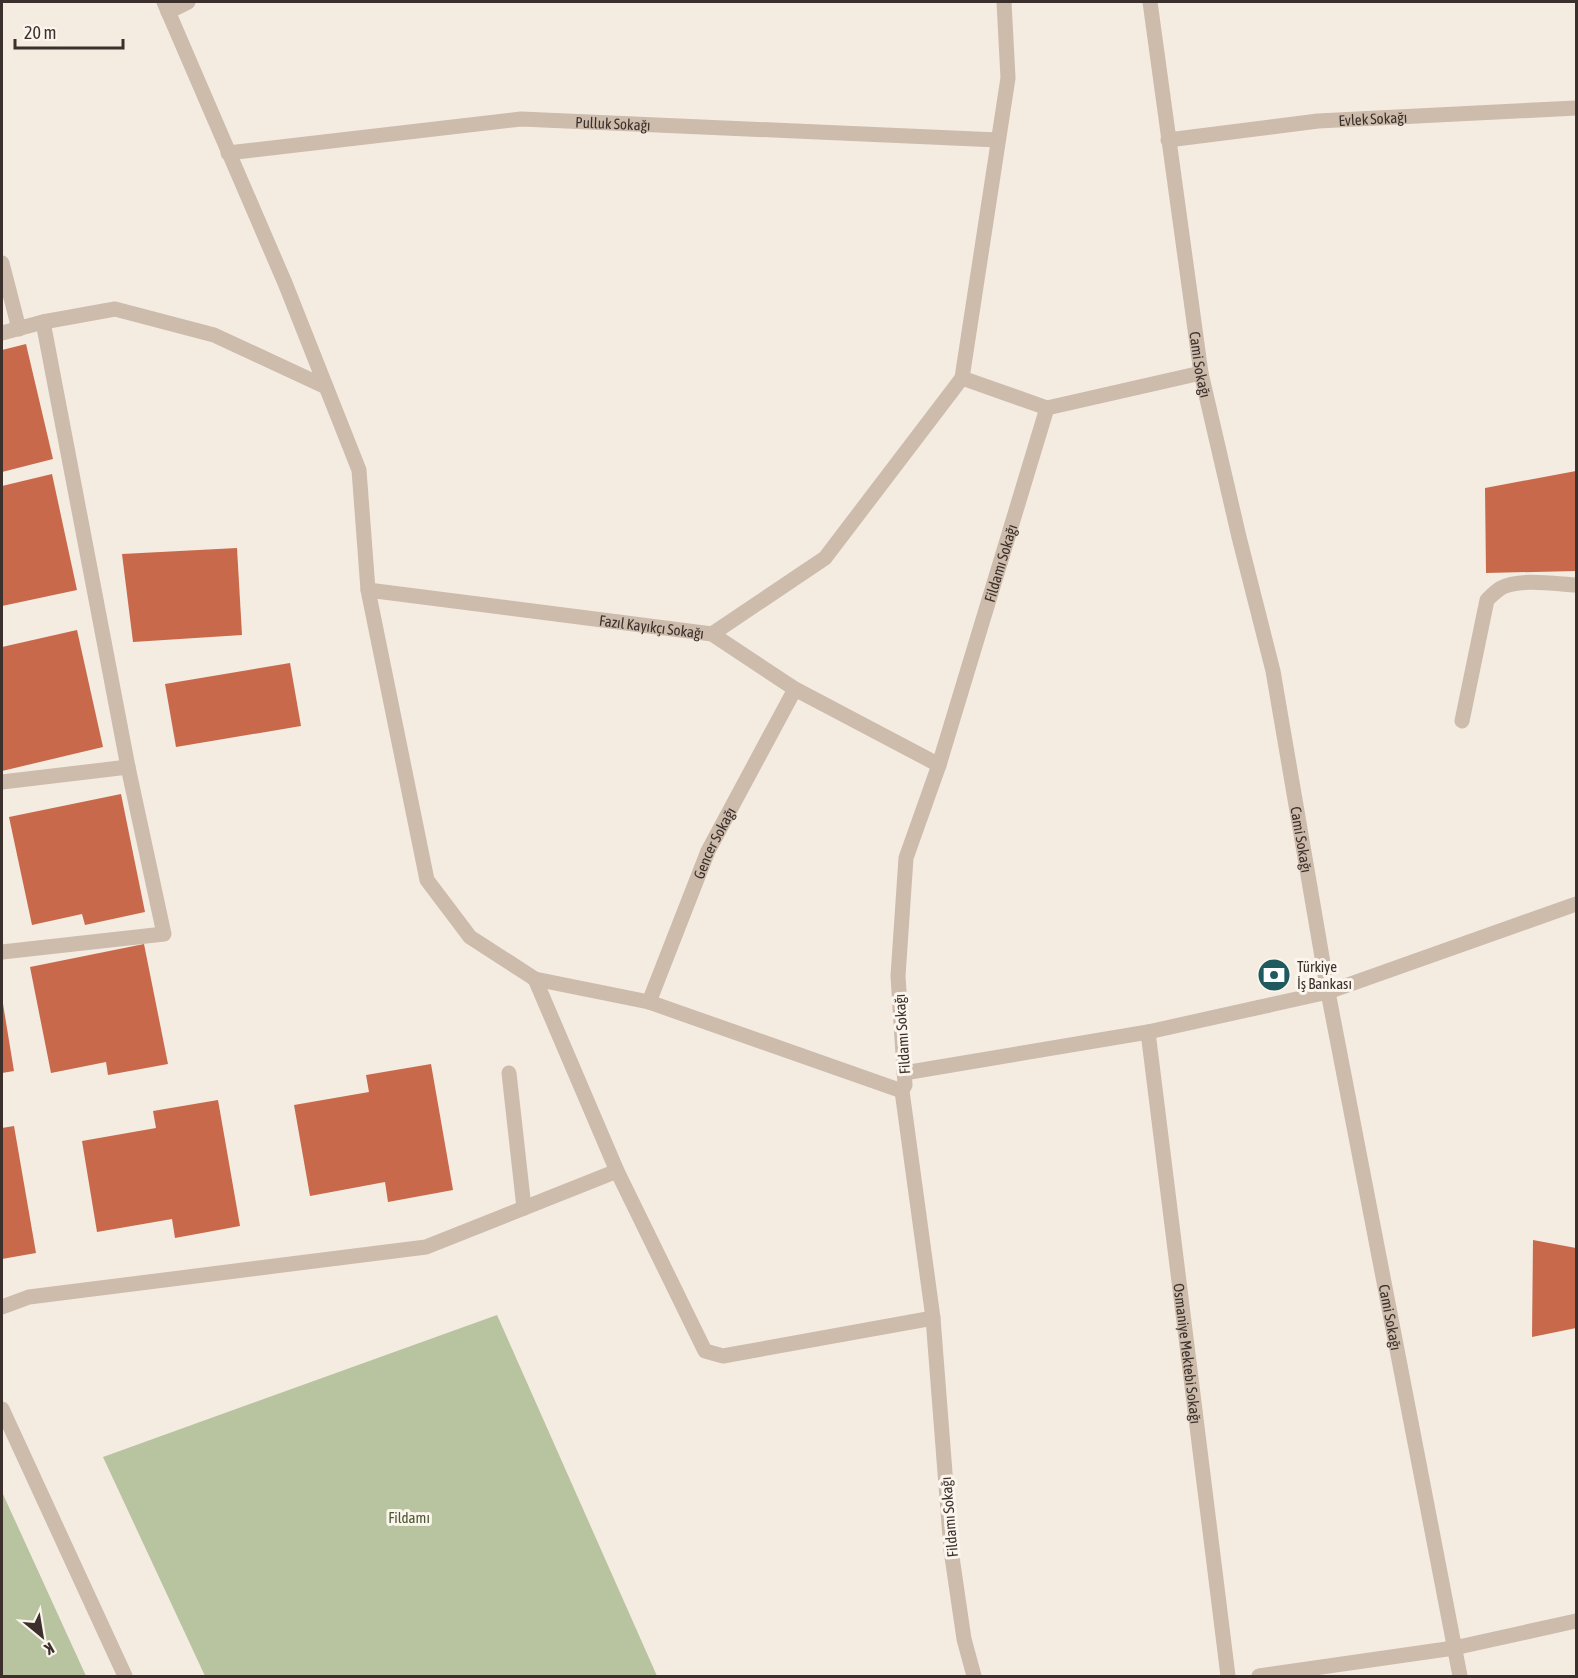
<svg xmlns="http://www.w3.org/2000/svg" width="1578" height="1678" font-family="'Asap Condensed',sans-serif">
	<rect width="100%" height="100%" fill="#f4ebe1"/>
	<!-- green -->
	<g fill="#b8c4a0">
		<path d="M497 1315 657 1676H205L103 1457Z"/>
		<path d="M2 1492 86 1676H2Z"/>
	</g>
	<!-- building -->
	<g fill="#c8694b">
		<path d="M26 344 53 459 2 472V350Z"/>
		<path d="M1576 471V571L1486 573 1485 488Z"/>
		<path d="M52 474 77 590 2 606V486Z"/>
		<path d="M237 548 242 635 133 642 122 554Z"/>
		<path d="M77 630 103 747 2 771V647Z"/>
		<path d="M290 663 301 726 176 747 165 684Z"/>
		<path d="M121 794 145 912 85 925 82 914 32 925 9 817Z"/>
		<path d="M144 944 168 1064 108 1075 106 1062 51 1073 30 967Z"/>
		<path d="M2 1004H3L14 1071 2 1073Z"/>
		<path d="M431 1064 453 1190 388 1202 385 1182 310 1196 294 1105 369 1092 366 1075Z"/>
		<path d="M218 1100 240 1226 175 1238 172 1219 97 1232 82 1141 156 1128 153 1111Z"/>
		<path d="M14 1126 36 1253 2 1259V1128Z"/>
		<path d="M1533 1240 1576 1248V1328L1532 1337Z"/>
	</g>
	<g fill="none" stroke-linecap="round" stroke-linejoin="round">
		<!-- minor -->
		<g stroke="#cdbbac" stroke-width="15">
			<path d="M164 2 285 283 359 470 368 590 427 880 470 937 535 979 649 1002 902 1091"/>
			<path id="s1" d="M1150 2 1201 373 1239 537 1273 671 1328 992 1460 1676"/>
			<path d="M168 12 188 2"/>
			<path id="s2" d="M1168 140 1318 121 1576 108"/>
			<path id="s3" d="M228 153 521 119 998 140"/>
			<path d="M2 263 19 329"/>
			<path d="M2 333 43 322 115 309 214 335 326 387"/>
			<path d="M962 378 1047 408 1201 373"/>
			<path id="s4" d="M368 590 712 634 795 689 939 765"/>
			<path d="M712 634 825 558 962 378 1008 78 1004 2"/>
			<path d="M1462 721 1487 600C1491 596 1496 591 1501 588 1519 578 1556 584 1576 585"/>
			<path d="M2 782 128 767 43 322"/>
			<path d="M2 952 164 934 128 767"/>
			<path d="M535 979 617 1171 705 1351 723 1356 933 1318"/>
			<path id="s5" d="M649 1002 708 851 795 689"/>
			<path id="s6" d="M1148 1032 1228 1676"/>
			<path d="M509 1073 524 1208"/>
			<path d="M904 1073 1148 1032 1328 992 1576 904"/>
			<path d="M2 1307 29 1297 426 1247 617 1171"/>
			<path d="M2 1409 125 1676"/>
			<path id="s7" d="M974 1676 964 1639 951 1550 933 1318 902 1091 905 1085 898 976 906 858 939 765 1047 408"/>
			<path d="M1259 1676 1454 1648 1576 1621"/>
		</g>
	</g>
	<!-- icons -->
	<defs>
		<g id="bank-disc" transform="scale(1.725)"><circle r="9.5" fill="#1f5a5e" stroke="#fbf5ee"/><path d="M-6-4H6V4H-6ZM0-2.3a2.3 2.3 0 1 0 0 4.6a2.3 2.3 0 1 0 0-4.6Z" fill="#fff"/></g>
	</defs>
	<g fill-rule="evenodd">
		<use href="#bank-disc" x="1274" y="975"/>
	</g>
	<g text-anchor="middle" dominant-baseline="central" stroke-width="6" stroke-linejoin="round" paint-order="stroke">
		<!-- street labels -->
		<g font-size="15" fill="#3b302b" stroke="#fbf5ee">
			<text stroke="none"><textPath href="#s2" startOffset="206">Evlek Sokağı</textPath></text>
			<text stroke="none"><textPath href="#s3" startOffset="387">Pulluk Sokağı</textPath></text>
			<text stroke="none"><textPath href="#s1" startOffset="366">Cami Sokağı</textPath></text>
			<text stroke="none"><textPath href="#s7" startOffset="1134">Fildamı Sokağı</textPath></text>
			<text stroke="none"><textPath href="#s4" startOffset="286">Fazıl Kayıkçı Sokağı</textPath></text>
			<text stroke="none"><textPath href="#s1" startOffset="852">Cami Sokağı</textPath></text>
			<text stroke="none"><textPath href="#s5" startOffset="172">Gencer Sokağı</textPath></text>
			<text transform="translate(902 1034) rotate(-94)">Fildamı Sokağı</text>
			<text stroke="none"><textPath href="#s1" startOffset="1338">Cami Sokağı</textPath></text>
			<text stroke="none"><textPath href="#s6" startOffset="324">Osmaniye Mektebi Sokağı</textPath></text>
			<text transform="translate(949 1517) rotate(-95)">Fildamı Sokağı</text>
		</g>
		<!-- poi labels -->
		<g font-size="15" fill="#3b302b" stroke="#fbf5ee" text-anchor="start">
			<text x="1297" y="966">Türkiye<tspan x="1297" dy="17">İş Bankası</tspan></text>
		</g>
		<!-- park labels -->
		<g font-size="15" fill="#4a5a2e" stroke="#fbf5ee">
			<text x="409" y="1517">Fildamı</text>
		</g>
	</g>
	<!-- border -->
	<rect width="1578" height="1678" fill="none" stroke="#3b302b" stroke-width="6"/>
	<!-- north arrow -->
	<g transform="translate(42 1636) rotate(150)" stroke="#fbf5ee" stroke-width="4.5" paint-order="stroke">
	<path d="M0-4.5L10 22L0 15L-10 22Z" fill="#3b302b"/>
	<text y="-9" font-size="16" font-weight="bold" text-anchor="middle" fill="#3b302b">K</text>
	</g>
	<!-- scale -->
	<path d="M15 39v9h108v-9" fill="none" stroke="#3b302b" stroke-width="3"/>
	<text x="24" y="39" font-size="18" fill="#3b302b" stroke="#fbf5ee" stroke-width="4.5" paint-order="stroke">20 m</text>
</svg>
